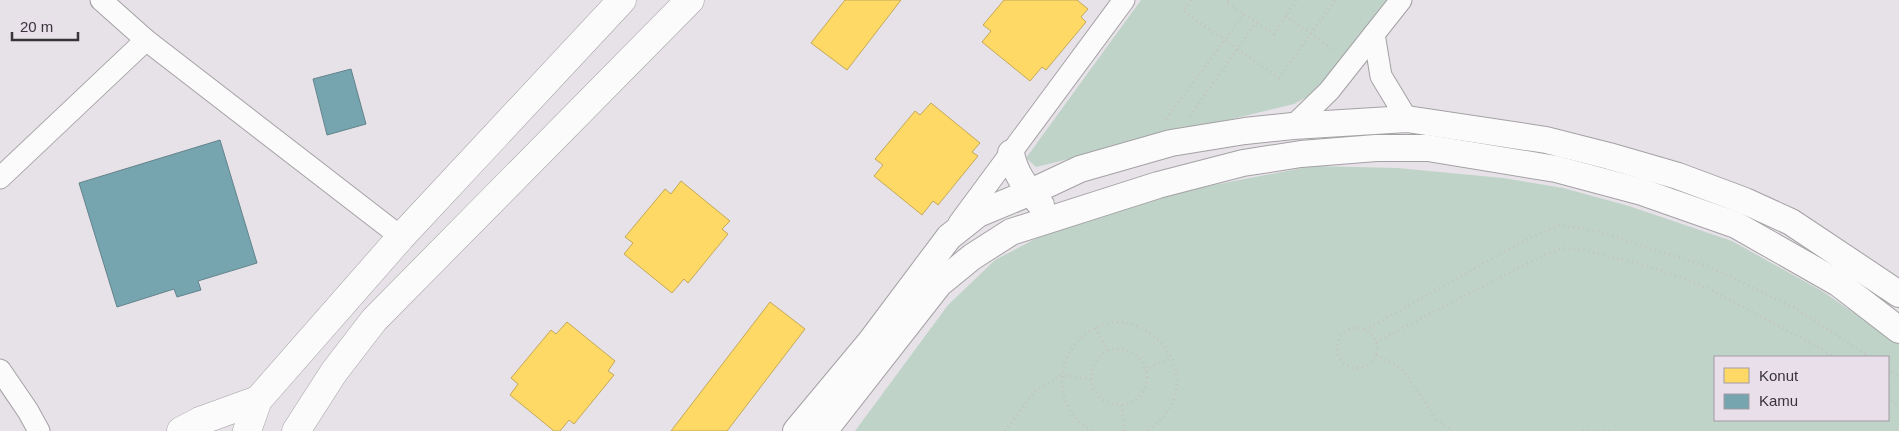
<svg xmlns="http://www.w3.org/2000/svg" width="1899" height="431" font-family="Helvetica,sans-serif">
	<rect width="100%" height="100%" fill="#e7e2e7"/>
	<!-- green -->
	<g fill="#bfd3c9" fill-rule="evenodd">
		<path d="M1141 0H1393L1323 88 1294 104 1036 167 1026 158Z"/>
		<path d="M1313 166 1397 168 1503 178 1563 188 1629 206 1732 241 1822 291 1899 344V431H855L948 305 995 260 1054 229 1115 207 1193 189ZM1715 357H1888V420H1715Z"/>
	</g>
	<!-- homes -->
	<g fill="#ffd966" stroke="#c3a858">
		<path d="M845 0H901L847 70 811 43Z"/>
		<path d="M1004 0H1077L1088 9 1081 17 1086 22 1046 70 1042 67 1030 81 982 42 991 31 983 25Z"/>
		<path d="M931 103 980 143 972 152 978 156 938 205 933 201 922 215 874 176 883 165 875 159 915 111 920 115Z"/>
		<path d="M681 181 730 221 722 229 728 234 688 283 684 279 672 293 624 254 633 243 625 237 665 189 671 194Z"/>
		<path d="M770 302 805 329 727 431H671Z"/>
		<path d="M567 322 615 361 608 371 614 375 574 424 569 420 560 431H554L510 395 518 384 511 378 551 330 556 334Z"/>
	</g>
	<!-- public -->
	<g fill="#76a5af" stroke="#63838c">
		<path d="M351 69 366 124 327 135 313 79Z"/>
		<path d="M220 140 257 263 198 281 201 290 177 297 174 289 117 307 79 183Z"/>
	</g>
	<g fill="none" stroke-linecap="round" stroke-linejoin="round">
		<!-- minor casing -->
		<g stroke="#a4a1a5" stroke-width="23">
			<g id="minor">
				<path d="M101 0 146 40 401 237"/>
				<path d="M1374 34 1381 76 1407 119"/>
				<path d="M1293 126 1329 91 1401 0"/>
				<path d="M0 178 146 40"/>
				<path d="M959 223 1124 0"/>
				<path d="M0 370 28 411 39 431"/>
			</g>
		</g>
		<!-- tertiary casing -->
		<g stroke="#a4a1a5" stroke-width="28">
			<g id="tertiary">
				<path d="M1011 153C1015 175 1027 188 1041 205"/>
				<path d="M796 431 871 341 949 237 978 214 1031 192 1080 169 1171 143 1245 131 1293 126 1407 119 1546 140 1609 156 1678 176 1745 201 1791 222 1899 294"/>
				<path d="M824 431 939 284 972 257 1011 232 1158 185 1243 163 1301 154 1376 148H1428L1556 169 1642 192 1736 225 1838 283 1899 330"/>
			</g>
		</g>
		<!-- secondary casing -->
		<g stroke="#a4a1a5" stroke-width="29">
			<g id="secondary">
				<path d="M181 431 200 421 258 400"/>
				<path d="M247 431 258 400 401 237 622 0"/>
				<path d="M296 431 334 372 374 320 690 0"/>
			</g>
		</g>
		<!-- path -->
		<g stroke="#c4c3c4" stroke-width="3" stroke-dasharray="1 4" stroke-linecap="butt">
			<path d="M1191 0 1183 11 1279 78 1335 0"/>
			<path d="M1228 0 1226 2 1274 34 1296 0"/>
			<path d="M1286 16 1335 51"/>
			<path d="M1190 116 1256 22"/>
			<path d="M1166 119 1244 14"/>
			<circle cx="1357" cy="348" r="20"/>
			<path d="M1095 328 1108 351"/>
			<path d="M1365 330 1527 239 1560 225 1601 232 1712 268 1793 307 1870 357"/>
			<path d="M1376 342 1543 255 1565 248 1584 250 1658 269 1708 288 1836 357"/>
			<circle cx="1119" cy="377" r="28"/>
			<path d="M1376 355 1401 368 1437 419 1453 431"/>
			<path d="M1888 369 1899 378"/>
			<path d="M1145 370 1171 357"/>
			<path d="M1888 397 1899 407"/>
			<path d="M1122 405 1124 431"/>
			<path d="M1005 431 1035 391 1062 375 1091 379"/>
			<path d="M1092 431C1074 422 1062 402 1062 382 1062 364 1068 350 1081 338 1136 284 1224 382 1146 431"/>
			<path d="M1583 431H1610"/>
		</g>
		<!-- minor -->
		<use href="#minor" stroke="#fbfbfb" stroke-width="21"/>
		<!-- tertiary -->
		<use href="#tertiary" stroke="#fbfbfb" stroke-width="26"/>
		<!-- secondary -->
		<use href="#secondary" stroke="#fbfbfb" stroke-width="28"/>
	</g>
	<!-- legend -->
	<rect x="1714" y="356" width="175" height="65" fill="#e8dfea" stroke="#a29ba3"/>
	<rect x="1724" y="368" width="25" height="15" fill="#ffd966" stroke="#a29ba3"/>
	<text x="1759" y="381" font-size="15" fill="#383539">Konut</text>
	<rect x="1724" y="394" width="25" height="15" fill="#76a5af" stroke="#a29ba3"/>
	<text x="1759" y="406" font-size="15" fill="#383539">Kamu</text>
	<!-- scale -->
	<path d="M12 32v8h66v-8" fill="none" stroke="#383539" stroke-width="2.5"/>
	<text x="20" y="32" font-size="15" fill="#383539" stroke="#e8dfea" stroke-width="4" paint-order="stroke">20 m</text>
</svg>
